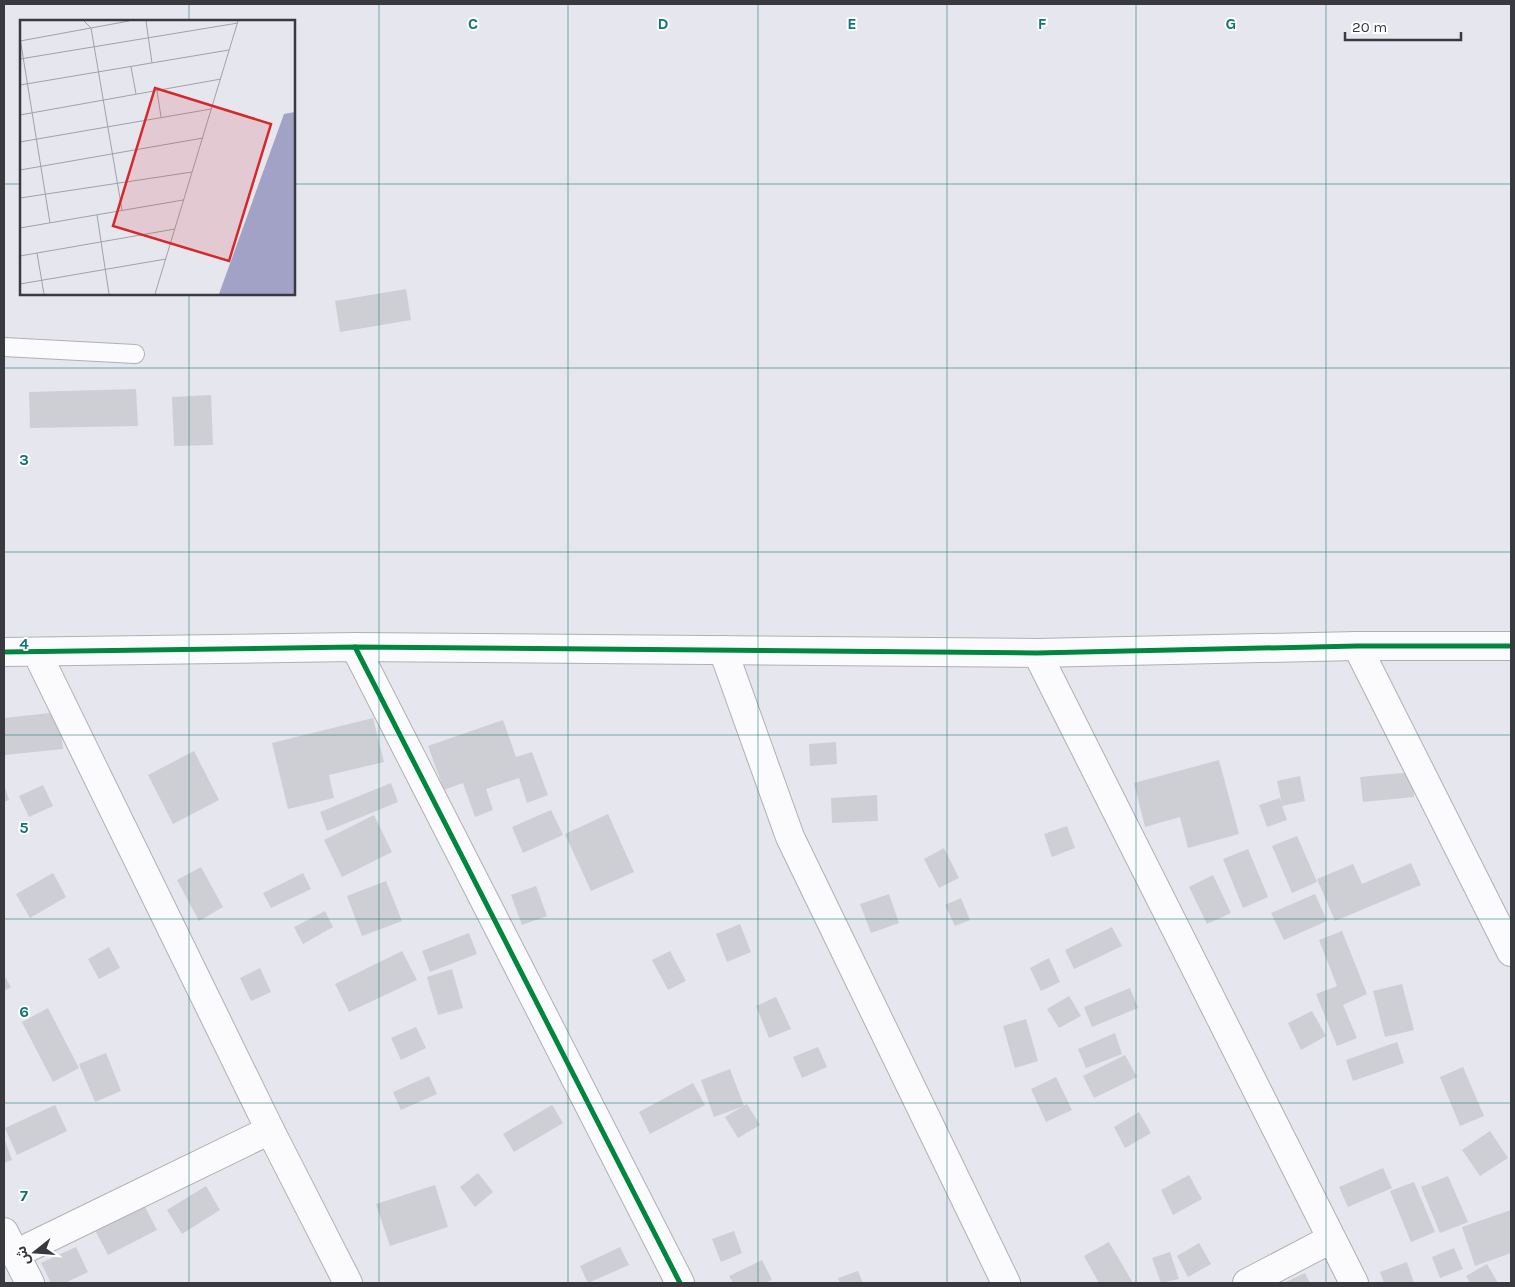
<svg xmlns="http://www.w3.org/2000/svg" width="1515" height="1287" font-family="Karla,'Noto Sans Arabic',sans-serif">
	<rect width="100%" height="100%" fill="#e6e6ef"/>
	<!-- building -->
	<g fill="#ceced5">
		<path d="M406 289 411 320 340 332 335 301Z"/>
		<path d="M136 389 138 426 30 428 29 392Z"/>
		<path d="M211 395 213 445 174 446 172 397Z"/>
		<path d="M59 712 63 749 5 755 4 718Z"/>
		<path d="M373 718 384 762 329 775 334 798 288 809 272 743Z"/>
		<path d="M503 720 516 757 532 752 548 795 527 803 519 778 486 789 493 810 475 817 463 783 444 790 428 746Z"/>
		<path d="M836 742 837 764 810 766 809 744Z"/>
		<path d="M194 751 219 800 173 824 148 775Z"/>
		<path d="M1219 760 1239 834 1188 848 1180 817 1145 827 1134 783Z"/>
		<path d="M1412 772 1414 797 1363 802 1360 777Z"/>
		<path d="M1300 776 1305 801 1282 806 1287 820 1267 827 1259 805 1280 798 1282 804 1277 781Z"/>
		<path d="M391 783 398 802 327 831 320 812Z"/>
		<path d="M4 784 9 800 4 802Z"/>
		<path d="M43 785 53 806 29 817 19 796Z"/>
		<path d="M877 795 878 821 832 823 831 798Z"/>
		<path d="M551 810 563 835 523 853 512 827Z"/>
		<path d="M608 814 634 872 591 891 565 834Z"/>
		<path d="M374 815 392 852 342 877 324 840Z"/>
		<path d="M1067 826 1075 848 1052 857 1044 834Z"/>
		<path d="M1297 836 1317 882 1292 893 1272 846Z"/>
		<path d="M944 848 959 878 939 888 924 859Z"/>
		<path d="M1248 849 1268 897 1243 908 1223 859Z"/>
		<path d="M1411 863 1421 885 1335 921 1317 879 1353 864 1362 884Z"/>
		<path d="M201 867 223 907 199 921 177 880Z"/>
		<path d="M53 873 66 897 30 918 16 894Z"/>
		<path d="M303 873 311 889 271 908 263 893Z"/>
		<path d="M1213 875 1231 913 1207 924 1189 887Z"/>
		<path d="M386 881 402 921 362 936 347 896Z"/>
		<path d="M536 886 547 916 522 925 511 895Z"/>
		<path d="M889 894 899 923 871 933 860 904Z"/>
		<path d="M1315 894 1327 921 1284 940 1271 913Z"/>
		<path d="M961 898 970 920 955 926 945 905Z"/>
		<path d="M325 911 333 927 303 944 294 927Z"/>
		<path d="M740 924 751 952 727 962 716 934Z"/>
		<path d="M1112 927 1122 946 1074 969 1065 950Z"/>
		<path d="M1342 931 1367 994 1343 1005 1357 1038 1337 1046 1316 994 1337 986 1319 940Z"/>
		<path d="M469 933 477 954 430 972 422 951Z"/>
		<path d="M109 947 120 968 99 979 88 959Z"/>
		<path d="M402 951 417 980 349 1012 335 984Z"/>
		<path d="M670 951 686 981 668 990 652 960Z"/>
		<path d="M1049 958 1060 982 1041 991 1030 968Z"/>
		<path d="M260 968 271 992 251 1001 240 978Z"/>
		<path d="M452 969 463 1008 438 1015 427 977Z"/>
		<path d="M4 975 11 987 4 991Z"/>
		<path d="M1402 984 1414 1030 1385 1037 1373 991Z"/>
		<path d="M1130 988 1138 1008 1092 1027 1084 1007Z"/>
		<path d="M1069 996 1081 1016 1059 1028 1047 1009Z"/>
		<path d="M776 997 791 1029 769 1038 756 1006Z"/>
		<path d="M48 1008 79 1068 53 1082 22 1022Z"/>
		<path d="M1312 1011 1326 1036 1301 1050 1288 1023Z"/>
		<path d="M1026 1019 1038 1061 1015 1068 1003 1026Z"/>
		<path d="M416 1027 426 1048 401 1060 391 1038Z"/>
		<path d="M1115 1033 1122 1054 1086 1068 1078 1049Z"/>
		<path d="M1397 1042 1404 1063 1353 1081 1346 1060Z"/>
		<path d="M818 1047 827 1067 802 1078 793 1057Z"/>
		<path d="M106 1053 121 1091 95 1102 79 1064Z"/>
		<path d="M1125 1055 1137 1077 1094 1098 1083 1076Z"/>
		<path d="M1463 1067 1484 1116 1460 1126 1440 1077Z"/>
		<path d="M730 1069 744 1106 714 1117 701 1080Z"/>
		<path d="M429 1076 437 1094 401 1110 393 1092Z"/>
		<path d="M1056 1077 1072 1110 1046 1122 1031 1089Z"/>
		<path d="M693 1083 705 1105 650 1134 639 1112Z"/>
		<path d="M747 1104 760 1125 738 1138 725 1117Z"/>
		<path d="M55 1105 67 1131 17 1155 5 1128Z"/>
		<path d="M552 1105 563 1123 514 1152 503 1134Z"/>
		<path d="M1139 1112 1151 1133 1125 1148 1114 1127Z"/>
		<path d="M1490 1131 1508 1158 1480 1176 1462 1150Z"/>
		<path d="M4 1138 12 1160 4 1163Z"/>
		<path d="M1383 1168 1392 1188 1348 1207 1339 1187Z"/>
		<path d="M478 1173 493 1192 475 1207 460 1187Z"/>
		<path d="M1189 1175 1202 1199 1173 1215 1161 1190Z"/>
		<path d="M1448 1176 1468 1222 1440 1233 1421 1187Z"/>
		<path d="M1414 1182 1435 1232 1411 1242 1390 1191Z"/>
		<path d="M435 1185 448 1227 390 1246 376 1204Z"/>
		<path d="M206 1186 220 1210 182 1234 167 1210Z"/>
		<path d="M144 1205 157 1230 108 1255 95 1230Z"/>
		<path d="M1511 1210V1253L1475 1266 1462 1227Z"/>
		<path d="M734 1231 742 1253 721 1262 712 1239Z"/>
		<path d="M1109 1242 1133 1283H1099L1084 1256Z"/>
		<path d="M1199 1243 1211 1264 1188 1277 1177 1256Z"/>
		<path d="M76 1247 88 1272 65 1283H51L41 1263Z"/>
		<path d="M620 1247 629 1265 588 1283 580 1266Z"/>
		<path d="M1454 1248 1463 1269 1440 1278 1432 1257Z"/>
		<path d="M1170 1252 1179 1279 1161 1283 1152 1258Z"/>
		<path d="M762 1260 772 1280 764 1283H733L729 1276Z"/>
		<path d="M1407 1262 1414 1283H1384L1380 1272Z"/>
		<path d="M1487 1264 1498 1283H1470L1466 1276Z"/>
		<path d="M858 1271 863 1283H840L838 1278Z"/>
		<path d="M1305 1273 1310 1283H1287L1286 1282Z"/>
	</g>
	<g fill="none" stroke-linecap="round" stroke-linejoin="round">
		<!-- service casing -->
		<g stroke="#afb0b6" stroke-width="20">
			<path id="service" d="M4 347 135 354"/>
		</g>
		<!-- minor casing -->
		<g stroke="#afb0b6" stroke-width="30">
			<g id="minor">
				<path d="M1357 646 1511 952"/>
				<path d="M355 647 680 1283"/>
				<path d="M723 650 790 837 1006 1283"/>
				<path d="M37 653 270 1130 348 1283"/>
				<path d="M1037 653 1354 1283"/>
				<path d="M4 1232 30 1283"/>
				<path d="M15 1254 270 1130"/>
				<path d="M1247 1283 1331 1239"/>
			</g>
		</g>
		<!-- tertiary casing -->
		<g stroke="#afb0b6" stroke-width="30">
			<path id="tertiary" d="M4 652 355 647 1037 653 1357 646H1511"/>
		</g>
		<!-- service -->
		<use href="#service" stroke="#fbfbfd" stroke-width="18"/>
		<!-- minor -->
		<use href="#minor" stroke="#fbfbfd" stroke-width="28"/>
		<!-- tertiary -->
		<use href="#tertiary" stroke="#fbfbfd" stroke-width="28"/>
		<!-- cycleway casing -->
		<g stroke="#fff" stroke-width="8">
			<g id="cycleway">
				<path d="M355 647 680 1283"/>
				<path d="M4 652 355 647 1037 653 1357 646H1511"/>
			</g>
		</g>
		<!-- cycleway -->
		<use href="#cycleway" stroke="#00873e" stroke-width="5"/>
	</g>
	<!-- grid -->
	<path fill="none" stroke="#0f766e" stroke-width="1" stroke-opacity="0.55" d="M189 4V21M379 4V1283M568 4V1283M758 4V1283M947 4V1283M1136 4V1283M1326 4V1283M4 184H21M294 184H1511M189 294V1283M4 368H1511M4 552H1511M4 735H1511M4 919H1511M4 1103H1511"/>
	<!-- overview -->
	<g transform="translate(20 20)">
		<rect width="275" height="275" fill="#e6e6ef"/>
		<path d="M275 92V274H199L264 94Z" fill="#a1a2c5"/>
		<path fill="none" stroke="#a1a1a9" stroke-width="1" d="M64 1 71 8 102 190M126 1 132 43M0 18 30 203M0 21 109 1M0 39 218 3M111 47 116 74M0 65 209 30M137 71 141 97M0 95 201 59M0 122 191 89M0 150 183 118M0 178 172 152M77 195 89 274M0 208 163 180M17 233 24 274M0 236 155 209M0 264 146 239M135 274 218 1"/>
		<path fill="#d62828" fill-opacity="0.15" stroke="#d62828" stroke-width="2.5" d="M135 68 251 104 209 241 93 206Z"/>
		<rect width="275" height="275" fill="none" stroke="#393a40" stroke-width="2.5"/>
	</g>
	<g font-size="16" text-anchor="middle" font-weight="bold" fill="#0f766e" stroke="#fff" stroke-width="4" stroke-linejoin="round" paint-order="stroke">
		<text x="473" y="29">C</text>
		<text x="663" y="29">D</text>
		<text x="852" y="29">E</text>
		<text x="1042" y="29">F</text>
		<text x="1231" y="29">G</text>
		<text x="24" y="465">3</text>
		<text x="24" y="649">4</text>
		<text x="24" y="833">5</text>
		<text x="24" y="1017">6</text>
		<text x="24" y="1201">7</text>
	</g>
	<!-- border -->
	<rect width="1515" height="1287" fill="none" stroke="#393a40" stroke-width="10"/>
	<!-- north arrow -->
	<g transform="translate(35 1252) rotate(253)" stroke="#ffffff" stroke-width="4" paint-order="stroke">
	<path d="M0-4L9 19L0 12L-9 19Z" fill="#393a40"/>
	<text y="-8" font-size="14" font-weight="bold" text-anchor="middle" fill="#393a40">ش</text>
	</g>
	<!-- scale -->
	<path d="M1345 32v8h116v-8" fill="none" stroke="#393a40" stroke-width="2.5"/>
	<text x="1352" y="32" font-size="15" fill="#393a40" stroke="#ffffff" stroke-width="4" paint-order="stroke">20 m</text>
</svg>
